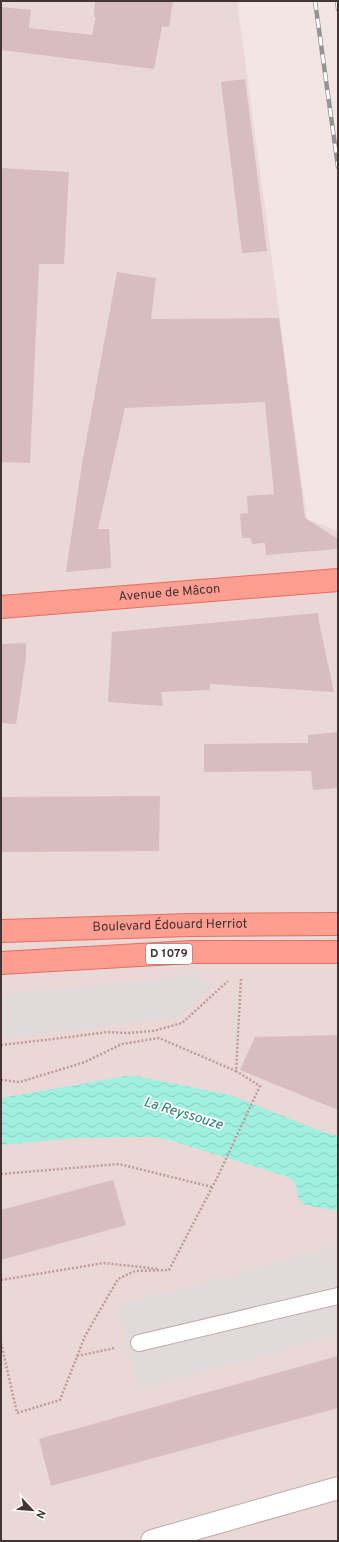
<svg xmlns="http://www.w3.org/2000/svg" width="339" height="1542" font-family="Overpass,sans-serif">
	<defs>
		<pattern id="water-waves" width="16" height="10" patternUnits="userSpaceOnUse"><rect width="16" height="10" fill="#a0f0e0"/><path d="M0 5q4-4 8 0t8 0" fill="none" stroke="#8bcec1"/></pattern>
	</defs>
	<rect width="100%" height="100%" fill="#f2e6e4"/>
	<!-- residential -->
	<path fill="#ead8d6" d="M1 1H237L307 519 338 531V1541H1Z"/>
	<!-- parking -->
	<g fill="#e0dada">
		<path d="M193 975 213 986 180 1017 1 1039V995Z"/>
		<path d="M338 1246V1335L139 1389 117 1306Z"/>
	</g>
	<!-- water -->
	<path fill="url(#water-waves)" d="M127 1076H136L230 1095 326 1133 338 1136V1211L305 1205 298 1198 296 1184 288 1177 260 1168 166 1139 153 1137 76 1138 1 1145V1098Z"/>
	<!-- building -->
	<g fill="#d7bdbd">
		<path d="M95 1H173L169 27 162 26 154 69 1 50V7L31 10 29 28 92 35 96 17H94Z"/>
		<path d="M245 79 267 251 242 253 221 82Z"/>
		<path d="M1 168 69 172 64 264H39L30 463 1 462Z"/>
		<path d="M117 272 156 278 151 319 279 318 305 518 338 539V549L266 555 265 543 252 544 251 538H242L240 514 248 513 247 496 274 494 265 402 125 408 98 529H109L111 568 66 572 82 464Z"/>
		<path d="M318 613 320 627 334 692 210 684V690L161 692 163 706 108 702 112 632Z"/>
		<path d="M26 643V658L16 724 1 723V644Z"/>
		<path d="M338 732V788L313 790 311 771 204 772V744L308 743V735Z"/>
		<path d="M160 796 159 851 1 852V797Z"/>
		<path d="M338 1035V1110L240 1070 255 1037Z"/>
		<path d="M113 1180 126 1225 1 1260V1210Z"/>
		<path d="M338 1356V1408L51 1486 39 1439Z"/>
	</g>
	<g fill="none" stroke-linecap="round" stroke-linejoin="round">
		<!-- service casing -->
		<g stroke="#c0abaa" stroke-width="18">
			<path id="service" d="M139 1343 338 1296"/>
		</g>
		<!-- minor casing -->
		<g stroke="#c0abaa" stroke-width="24">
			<path id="minor" d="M152 1541 338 1488"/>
		</g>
		<!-- primary casing -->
		<g stroke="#e36e61" stroke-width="24">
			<g id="primary">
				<path id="s1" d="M1 607 338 580"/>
				<path id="s2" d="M1 931 190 925 338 924"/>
				<path d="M1 963 191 952H338"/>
			</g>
		</g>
		<!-- path -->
		<g stroke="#bf9a98" stroke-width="2.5" stroke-dasharray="2 2" stroke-linecap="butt">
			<path d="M1 1045 70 1037 107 1032 127 1033 153 1031 182 1023 228 981"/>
			<path d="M1 1080 20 1082 85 1062 122 1044 159 1038 236 1071"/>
			<path d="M1 1174 119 1164 212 1187"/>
			<path d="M1 1280 104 1263 159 1269"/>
			<path d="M1 1343 17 1413 60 1400 85 1336 118 1279 135 1271 169 1270 217 1178 260 1086 236 1071 241 979"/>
			<path d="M77 1356 115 1348"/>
		</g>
		<!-- service -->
		<use href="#service" stroke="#fff" stroke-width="16"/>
		<!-- minor -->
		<use href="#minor" stroke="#fff" stroke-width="22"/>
		<!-- primary -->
		<use href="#primary" stroke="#fe9e91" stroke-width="22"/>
		<!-- rail casing -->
		<g stroke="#949494" stroke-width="4.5">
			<g id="rail">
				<path d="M315 1 338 167"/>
				<path d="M337 1 338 9"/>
			</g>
		</g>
		<!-- rail -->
		<use href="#rail" stroke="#fff" stroke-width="3" stroke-dasharray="9" stroke-linecap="butt"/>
	</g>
	<g text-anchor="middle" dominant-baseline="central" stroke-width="3.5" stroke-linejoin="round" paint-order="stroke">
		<!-- shield labels -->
		<rect fill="#fff" stroke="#7c7171" stroke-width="1" x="146" y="944" width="46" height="20" rx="3"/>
		<g font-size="12" font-weight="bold" fill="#443434">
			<text x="169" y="954">D 1079</text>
		</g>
		<!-- street labels -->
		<g font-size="13" fill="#443434" stroke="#fff">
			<text stroke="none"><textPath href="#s1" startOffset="169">Avenue de Mâcon</textPath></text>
			<text stroke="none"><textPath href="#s2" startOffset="169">Boulevard Édouard Herriot</textPath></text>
		</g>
		<!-- water labels -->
		<g font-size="14" font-style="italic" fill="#258070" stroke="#fff">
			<text transform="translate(183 1114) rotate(17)">La Reyssouze</text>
		</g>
	</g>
	<!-- border -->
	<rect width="339" height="1542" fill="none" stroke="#443434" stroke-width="4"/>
	<!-- north arrow -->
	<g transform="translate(32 1510) rotate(116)" stroke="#ffffff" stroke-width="3" paint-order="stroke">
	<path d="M0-3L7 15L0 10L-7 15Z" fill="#443434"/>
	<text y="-6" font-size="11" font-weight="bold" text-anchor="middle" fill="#443434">N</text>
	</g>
</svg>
